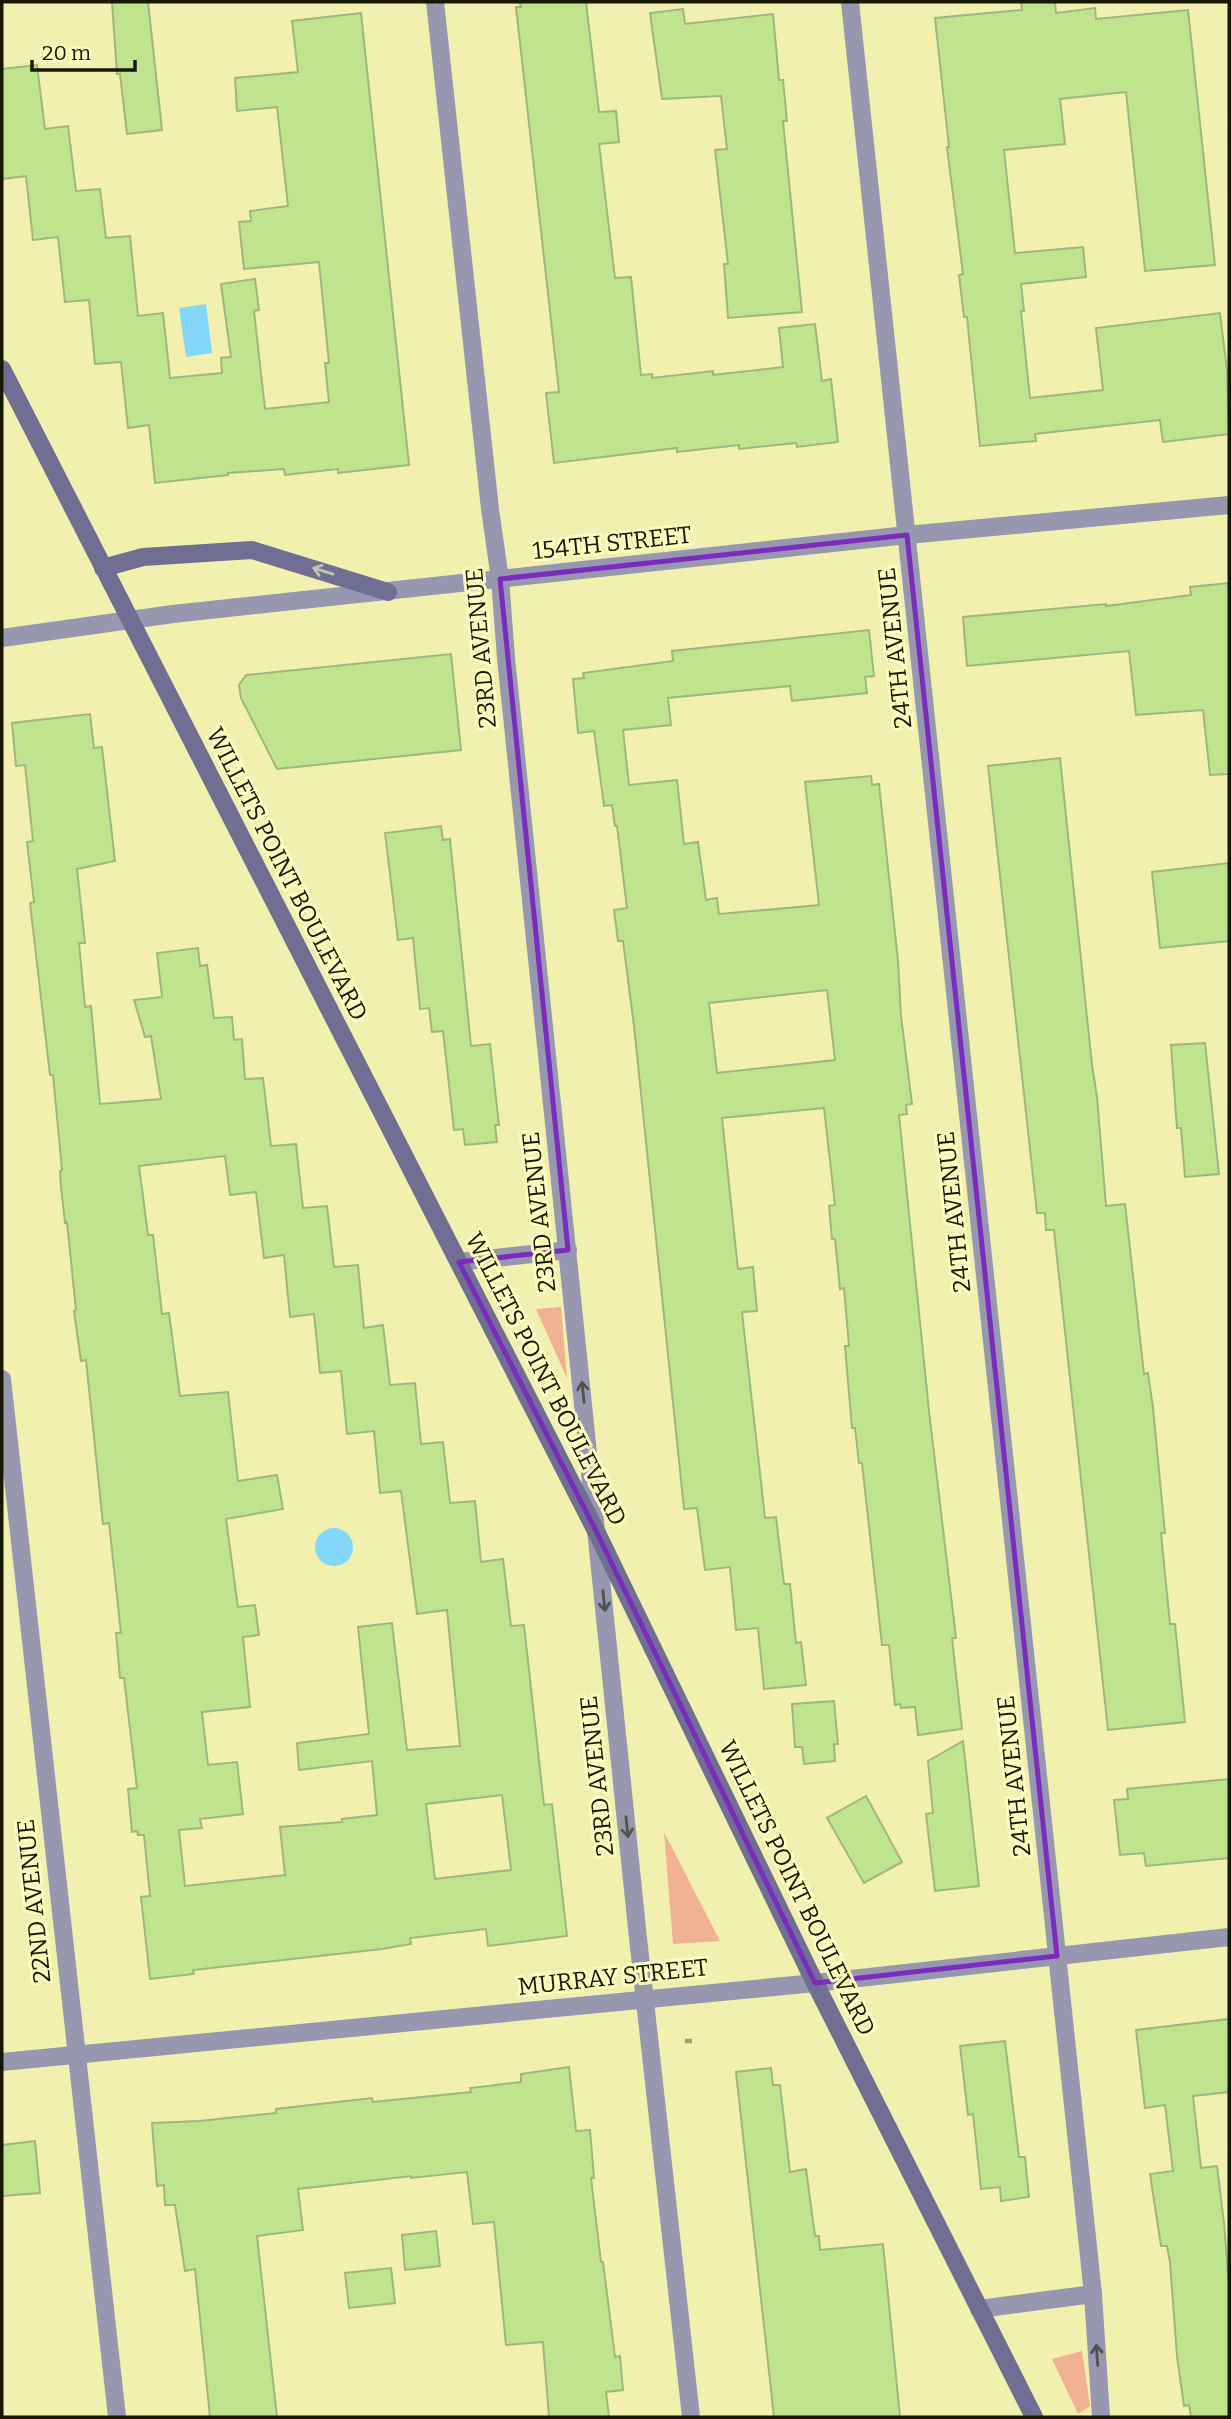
<svg xmlns="http://www.w3.org/2000/svg" width="1231" height="2419" font-family="Bitter,serif">
	<rect width="100%" height="100%" fill="#f1f0af"/>
	<!-- green -->
	<g fill="#f1b294">
		<path d="M561 1307 567 1378 536 1309Z"/>
		<path d="M664 1832 720 1941 673 1944Z"/>
		<path d="M1082 2351 1090 2406 1078 2414 1052 2359Z"/>
	</g>
	<!-- water -->
	<g fill="#85d7fa">
		<path d="M206 304 212 353 186 357 179 308Z"/>
		<circle cx="334" cy="1547" r="19"/>
	</g>
	<!-- building -->
	<g fill="#c0e38e" stroke="#9fb77e" stroke-width="2" fill-rule="evenodd">
		<path d="M112 2H148L162 130 127 134 120 74H117Z"/>
		<path d="M520 2H586L599 112 616 111 619 142 599 144 615 278 631 277 641 375 652 374V378L713 371V375L783 367 779 328 815 324 822 381 831 379 838 442 797 447 796 443 739 449V445L677 452V448L554 463 546 393 559 392 516 7H521Z"/>
		<path d="M1021 2H1055L1056 13 1095 8 1096 19 1188 10 1215 265 1145 271 1126 92 1060 99 1065 144 1004 150 1015 253 1083 247 1086 277 1021 284 1024 311H1021L1030 398 1103 390 1096 328 1220 313 1227 370 1229 434 1163 442 1160 420 1035 434 1036 441 980 446 967 317H964L959 275 963 274 947 147H949L935 18 1022 10Z"/>
		<path d="M683 9 685 24 773 14 779 80H783L787 121H783L802 312 728 318 724 264H728L715 150 727 149 721 96 662 99 650 13Z"/>
		<path d="M361 13 409 465 338 473V469L285 475 284 469 228 473V475L155 483 149 425 128 428 121 362 95 364 89 300 65 302 58 237 33 240 26 176 2 179V69L37 65 45 129 68 126 76 191 100 189 106 238 130 236 138 316 163 313 170 378 222 373 221 358 231 357 221 284 255 279 259 310 254 311 265 409 329 402 325 363H329L319 262 244 269 239 222 251 221 250 211 288 206 277 107 237 111 235 78 298 72 292 21Z"/>
		<path d="M1229 583V774L1210 775 1203 710 1136 715 1129 651 967 666 963 617 1106 604V606L1191 595 1190 587Z"/>
		<path d="M869 630 874 676 865 677 867 693 792 701 790 686 668 698 671 725 623 730 629 785 677 780 684 844 698 842 706 900 717 898 719 914 819 905 805 782 871 776 872 785 879 784 898 961 901 1016 912 1104 906 1105 907 1114 899 1115 929 1411 956 1638H952L962 1729 918 1735 915 1707 901 1708 900 1704 895 1705 889 1645H882L862 1463H859L855 1428H852L845 1346H849L844 1288 840 1289 835 1239H832L829 1206 835 1205 824 1108 722 1118 738 1269 753 1267 757 1311 742 1312 765 1518 776 1517 784 1584H790L796 1643 801 1642 806 1685 764 1689 758 1628 736 1630 730 1567 705 1570 697 1508 684 1509 634 1026 623 941H618L614 910 627 908 617 826H615L612 805 604 806 594 731 578 733 573 679 584 678 583 673 673 661 672 651ZM827 990 835 1060 717 1073 709 1003Z"/>
		<path d="M451 654 461 750 277 769 241 698 239 685 246 675Z"/>
		<path d="M90 714 94 748 102 747 115 861 77 869 85 943H79L85 1007 91 1006 100 1104 161 1099 151 1036 145 1037 134 1000 162 997 157 953 198 948 200 966 207 965 214 1018 232 1017 234 1040 242 1039 245 1079 263 1078 271 1146 296 1144 303 1208 327 1206 334 1267 358 1265 364 1328 383 1325 390 1385 415 1383 421 1444 443 1442 450 1503 475 1501 481 1562 503 1559 511 1626 524 1625 544 1805 552 1804 567 1936 488 1946 486 1929 410 1938 411 1944 382 1949 193 1970 194 1974 150 1979 141 1897 150 1896 144 1835H138L137 1831 132 1832 128 1789 137 1788 124 1678H120L116 1633H121L109 1523 103 1524 86 1360 81 1361 74 1311 76 1310 67 1222 65 1223 61 1187 60 1171 62 1170 53 1075H50L30 903 34 902 27 842 33 841 25 765 16 766 12 723ZM225 1156 230 1195 256 1192 264 1258 284 1255 290 1317 314 1314 320 1373 341 1371 347 1434 374 1431 380 1493 401 1491 417 1614 447 1610 460 1746 407 1750 392 1623 358 1627 369 1734 297 1743 299 1770 372 1761 377 1815 342 1819V1822L280 1827 285 1875 185 1886 179 1830 202 1828 200 1819 243 1814 237 1762 208 1765 202 1712 250 1707 243 1637 259 1635 255 1605 238 1607 226 1519 283 1509 277 1475 238 1481 228 1392 180 1396 169 1313 162 1314 153 1235H148L139 1166ZM502 1795 511 1870 435 1879 426 1804Z"/>
		<path d="M1060 758 1092 1065 1097 1097 1106 1206 1125 1204 1144 1374 1148 1373 1153 1408 1165 1533H1161L1170 1624H1175L1185 1722 1108 1730 1054 1230H1046L1045 1213H1037L988 766Z"/>
		<path d="M441 826 443 840 450 839 471 1046 490 1044 499 1125H495L497 1142 465 1145 463 1129 454 1130 443 1031 432 1032 429 1008 420 1009 413 938 398 940 385 833Z"/>
		<path d="M1229 863V941L1160 948 1152 872Z"/>
		<path d="M1205 1043 1219 1174 1185 1177 1181 1128H1177L1171 1045Z"/>
		<path d="M834 1701 838 1744H834L835 1761 804 1764 802 1747H795L792 1704Z"/>
		<path d="M963 1741 979 1886 935 1891 926 1814 933 1813 928 1761Z"/>
		<path d="M1229 1779V1858L1146 1866 1144 1853 1120 1855 1114 1800 1128 1799 1127 1789Z"/>
		<path d="M866 1796 902 1862 864 1883 827 1818Z"/>
		<path d="M1229 2019V2092L1193 2096 1201 2168 1217 2166 1224 2223 1229 2285V2417H1191L1189 2405 1184 2406 1177 2356 1170 2262 1167 2246H1161L1150 2174 1173 2171 1165 2105 1145 2108 1136 2030Z"/>
		<path d="M1005 2041 1019 2157H1025L1029 2197 1001 2201 1000 2187 981 2189 973 2114 968 2115 960 2046Z"/>
		<path d="M569 2067 576 2131 590 2130 594 2178H591L601 2262H603L615 2357 620 2356 623 2390 606 2392 609 2417H549L543 2342 506 2345 494 2222 473 2224 467 2172 411 2178V2176L298 2189 303 2230 257 2236 277 2417H210L195 2269 185 2271 175 2205H165L164 2185 157 2186 152 2123 199 2121 276 2113V2109L372 2098 373 2102 471 2092 470 2088 521 2082V2074Z"/>
		<path d="M771 2068 773 2085H780L790 2172 806 2169 815 2236H819L820 2250 883 2244 900 2417H774L736 2072Z"/>
		<path d="M35 2141 40 2193 2 2196V2145Z"/>
		<path d="M436 2231 440 2266 405 2270 402 2235Z"/>
		<path d="M391 2268 395 2303 349 2308 345 2273Z"/>
	</g>
	<g fill="none" stroke-linecap="round" stroke-linejoin="round">
		<!-- path -->
		<path stroke="#9f9e6d" stroke-width="4.5" stroke-dasharray="7 3.5" stroke-linecap="butt" d="M685 2041H694"/>
		<!-- street -->
		<g stroke="#9897b0" stroke-width="18">
			<path d="M435 2 490 509 500 579 506 658 638 1938 691 2417"/>
			<path d="M850 2 1093 2294 1101 2417"/>
			<path d="M2 638 173 614 907 535 1229 505"/>
			<path d="M459 1262 568 1250"/>
			<path d="M2 1379 117 2417"/>
			<path d="M2 2062 815 1983 1229 1937"/>
			<path d="M979 2309 1093 2294"/>
		</g>
		<!-- secondary -->
		<g stroke="#706e93" stroke-width="18">
			<path d="M2 369 597 1533 815 1983 1034 2417"/>
			<path d="M103 568 143 557 252 550 388 592"/>
		</g>
	</g>
	<!-- one-way arrows -->
	<defs><path id="oneway-shaft" d="M-6 0H5M1.5-3L5.5 0L1.5 3" fill="none" stroke-width="1.6" stroke-linecap="round" stroke-linejoin="round" transform="scale(1.75)"/></defs>
	<use stroke="#c5c4ac" href="#oneway-shaft" transform="translate(323 571) rotate(-163)"/>
	<g stroke="#525150">
		<use href="#oneway-shaft" transform="translate(583 1392) rotate(-96)"/>
		<use href="#oneway-shaft" transform="translate(604 1601) rotate(84)"/>
		<use href="#oneway-shaft" transform="translate(627 1827) rotate(84)"/>
		<use href="#oneway-shaft" transform="translate(1097 2355) rotate(-94)"/>
	</g>
	<!-- marked area -->
	<path fill="none" stroke="#7b2cbf" stroke-width="5" stroke-linejoin="round" d="M907 535 1057 1956 815 1983 597 1533 459 1262 568 1250 500 579Z"/>
	<g text-anchor="middle" dominant-baseline="central" stroke-width="6" stroke-linejoin="round" paint-order="stroke">
		<!-- street labels -->
		<g font-size="24" fill="#181701" stroke="#fefdbc">
			<text transform="translate(612 543) rotate(-6)">154TH STREET</text>
			<text transform="translate(481 648) rotate(-95)">23RD AVENUE</text>
			<text transform="translate(895 648) rotate(-96)">24TH AVENUE</text>
			<text transform="translate(287 874) rotate(63)">WILLETS POINT BOULEVARD</text>
			<text transform="translate(539 1212) rotate(-96)">23RD AVENUE</text>
			<text transform="translate(954 1212) rotate(-96)">24TH AVENUE</text>
			<text transform="translate(546 1379) rotate(63)">WILLETS POINT BOULEVARD</text>
			<text transform="translate(597 1776) rotate(-96)">23RD AVENUE</text>
			<text transform="translate(1014 1776) rotate(-96)">24TH AVENUE</text>
			<text transform="translate(797 1888) rotate(64)">WILLETS POINT BOULEVARD</text>
			<text transform="translate(34 1901) rotate(-96)">22ND AVENUE</text>
			<text transform="translate(613 1977) rotate(-6)">MURRAY STREET</text>
		</g>
	</g>
	<!-- border -->
	<rect width="1231" height="2419" fill="none" stroke="#181701" stroke-width="7"/>
	<!-- scale -->
	<path d="M32 60v10h103v-10" fill="none" stroke="#181701" stroke-width="3.5"/>
	<text x="42" y="60" font-size="21" fill="#181701" stroke="#fefdbc" stroke-width="5" paint-order="stroke">20 m</text>
</svg>
